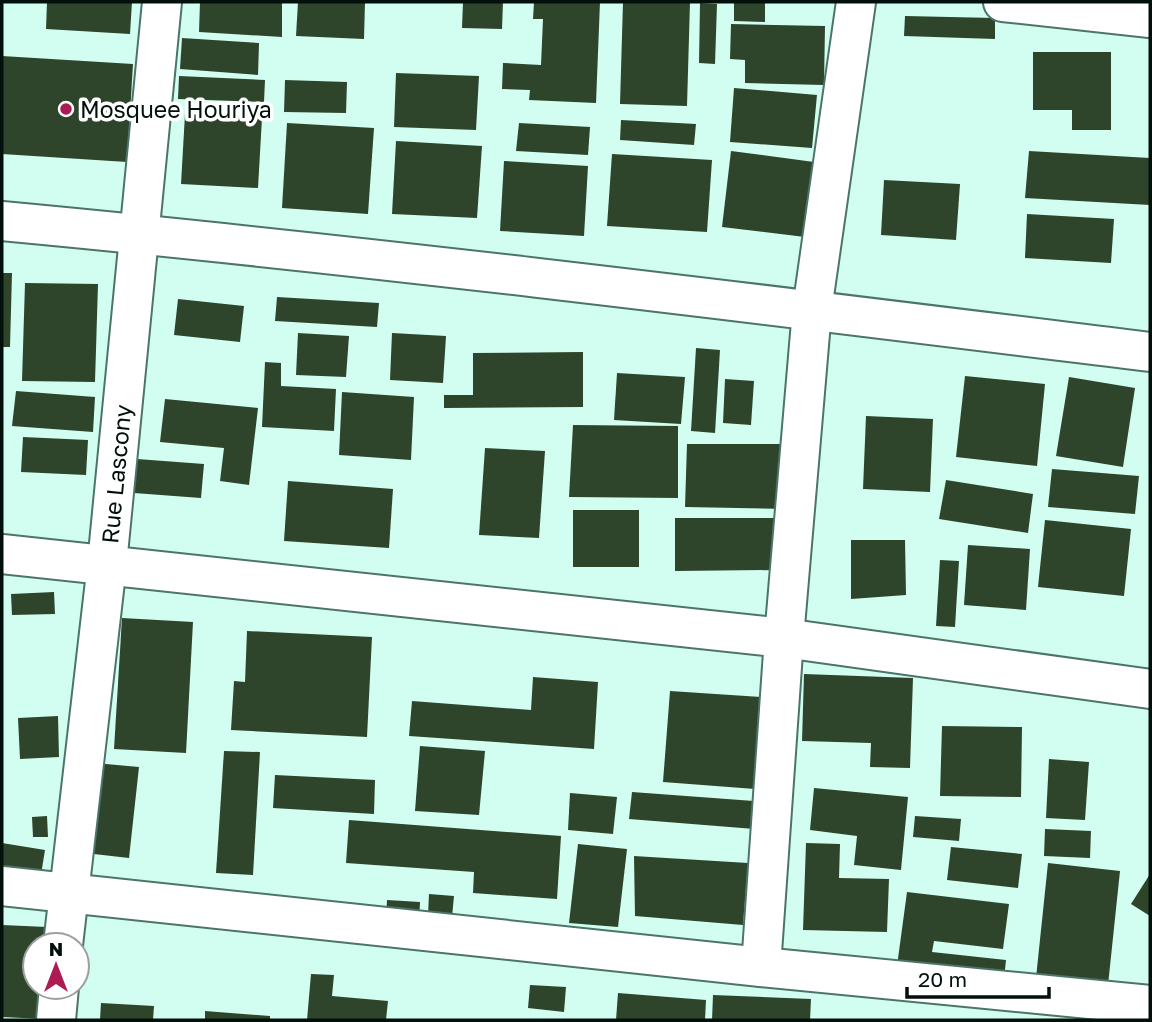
<svg xmlns="http://www.w3.org/2000/svg" width="1152" height="1022" font-family="'Golos Text',sans-serif">
	<rect width="100%" height="100%" fill="#d2fef1"/>
	<!-- building -->
	<g fill="#2e452b">
		<path d="M47 2H132L130 34 46 29Z"/>
		<path d="M200 2H282V37L199 32Z"/>
		<path d="M298 2H365L364 39 296 36Z"/>
		<path d="M463 2H503L502 29 462 28Z"/>
		<path d="M534 2H600L596 103 529 100 530 90 502 89 503 63 541 65 543 19H533Z"/>
		<path d="M623 2H690L687 106 620 104Z"/>
		<path d="M734 2H765V22L734 21Z"/>
		<path d="M700 3 717 4 715 64 699 63Z"/>
		<path d="M905 16 995 18V39L904 36Z"/>
		<path d="M731 24 825 26 824 85 745 83V60L730 59Z"/>
		<path d="M182 38 259 43 258 75 180 69Z"/>
		<path d="M1033 52H1111V130H1072V110H1033Z"/>
		<path d="M2 56 133 64 127 162 2 154Z"/>
		<path d="M396 73 479 76 476 130 394 127Z"/>
		<path d="M179 76 265 80 264 102 178 99Z"/>
		<path d="M285 80 347 82 346 113 284 112Z"/>
		<path d="M734 88 817 95 812 148 730 142Z"/>
		<path d="M185 114 262 118 258 188 181 184Z"/>
		<path d="M621 120 696 124 694 145 620 140Z"/>
		<path d="M287 123 374 128 368 214 282 208Z"/>
		<path d="M519 123 590 127 588 155 516 151Z"/>
		<path d="M396 141 482 146 477 218 392 214Z"/>
		<path d="M731 151 814 162 805 237 722 227Z"/>
		<path d="M1029 151 1150 158V205L1025 198Z"/>
		<path d="M612 154 712 160 707 232 607 226Z"/>
		<path d="M504 161 588 166 584 236 500 231Z"/>
		<path d="M884 180 960 184 956 240 881 235Z"/>
		<path d="M1027 214 1114 219 1111 263 1025 258Z"/>
		<path d="M2 273H12L10 347H2Z"/>
		<path d="M25 283 98 284 95 382 22 381Z"/>
		<path d="M277 297 379 303 377 327 275 321Z"/>
		<path d="M178 299 244 306 240 342 174 335Z"/>
		<path d="M298 333 349 336 346 377 296 375Z"/>
		<path d="M392 333 446 336 443 383 390 380Z"/>
		<path d="M696 348 720 350 715 433 691 431Z"/>
		<path d="M583 352V407L444 408V395H473V353Z"/>
		<path d="M265 362 281 363V386L336 389 334 431 262 427Z"/>
		<path d="M617 373 685 377 681 424 614 420Z"/>
		<path d="M965 376 1045 384 1037 466 956 457Z"/>
		<path d="M1069 377 1135 388 1123 467 1056 456Z"/>
		<path d="M725 379 754 381 751 425 723 423Z"/>
		<path d="M16 391 95 397 93 432 12 426Z"/>
		<path d="M342 392 414 397 411 460 339 455Z"/>
		<path d="M165 399 258 408 249 485 220 481 224 448 160 442Z"/>
		<path d="M866 416 933 419 930 492 863 489Z"/>
		<path d="M573 425 678 426V498L569 497Z"/>
		<path d="M23 437 88 440 86 475 21 472Z"/>
		<path d="M687 444H791L787 509 685 507Z"/>
		<path d="M485 448 545 451 539 538 479 535Z"/>
		<path d="M137 459 204 464 201 498 134 493Z"/>
		<path d="M1052 469 1139 476 1135 514 1048 507Z"/>
		<path d="M946 480 1033 494 1028 533 939 519Z"/>
		<path d="M288 481 393 489 389 548 284 541Z"/>
		<rect x="573" y="510" width="66" height="57"/>
		<path d="M675 518H776V570L675 571Z"/>
		<path d="M1045 520 1131 529 1124 596 1038 587Z"/>
		<path d="M851 540H905L906 595 851 599Z"/>
		<path d="M968 545 1030 549 1026 610 964 605Z"/>
		<path d="M940 560 959 561 955 627 936 626Z"/>
		<path d="M54 592 55 614 12 615 11 594Z"/>
		<path d="M122 618 193 622 186 753 114 749Z"/>
		<path d="M247 631 372 637 367 737 231 730 234 681 245 682Z"/>
		<path d="M804 674 913 678 910 768 870 767 871 743 802 741Z"/>
		<path d="M533 677 598 682 594 749 409 736 412 701 531 710Z"/>
		<path d="M670 691 761 697 755 789 663 782Z"/>
		<path d="M58 716 59 757 20 759 18 718Z"/>
		<path d="M942 726 1022 727 1021 797 940 796Z"/>
		<path d="M420 746 485 751 479 815 415 811Z"/>
		<path d="M224 751 260 752 253 875 216 873Z"/>
		<path d="M1049 759 1089 762 1085 820 1046 818Z"/>
		<path d="M95 763 139 767 129 858 85 853Z"/>
		<path d="M275 775 375 780 374 814 273 808Z"/>
		<path d="M814 788 908 797 901 870 854 865 857 836 810 830Z"/>
		<path d="M632 792 768 802 766 830 629 819Z"/>
		<path d="M570 793 617 797 613 834 568 830Z"/>
		<path d="M47 816 48 837H33L32 817Z"/>
		<path d="M915 816 961 819 959 841 913 837Z"/>
		<path d="M349 820 561 836 557 899 473 893 474 872 346 863Z"/>
		<path d="M1045 829 1091 831 1090 858 1044 856Z"/>
		<path d="M2 843 45 850 40 881 2 875Z"/>
		<path d="M806 843 840 844 839 878 889 879 887 932 803 930Z"/>
		<path d="M578 844 627 849 618 927 569 923Z"/>
		<path d="M951 847 1022 854 1018 888 947 880Z"/>
		<path d="M634 856 748 863 743 925 635 916Z"/>
		<path d="M1048 863 1120 871 1108 985 1036 978Z"/>
		<path d="M1150 874V916L1131 904Z"/>
		<path d="M907 892 1009 904 1003 949 934 941 932 952 1006 960 1004 979 897 966Z"/>
		<path d="M429 894 454 896 452 917 428 915Z"/>
		<path d="M387 900 420 902 419 922 386 919Z"/>
		<path d="M2 925 47 927 46 945H35V987H45L43 1019 2 1017Z"/>
		<path d="M311 974 334 975 332 996 388 1001 386 1020H307Z"/>
		<path d="M530 985 566 987 564 1012 528 1008Z"/>
		<path d="M618 993 706 1000 705 1020H616Z"/>
		<path d="M713 995 811 999 810 1020H712Z"/>
		<path d="M101 1003 154 1006 153 1020H100Z"/>
		<path d="M205 1011 270 1016V1020H205Z"/>
	</g>
	<g fill="none" stroke-linecap="round" stroke-linejoin="round">
		<!-- minor casing -->
		<g stroke="#4d7469" stroke-width="42">
			<g id="minor">
				<path d="M1003 2 1150 18"/>
				<path d="M2 221C385 257 768 305 1150 352"/>
				<path d="M2 554 784 638 1150 689"/>
				<path d="M2 886 761 967 1150 1005"/>
				<path id="s1" d="M63 945 107 564 162 2"/>
				<path d="M761 967 784 638 812 310 856 2"/>
				<path d="M56 1020 59 987"/>
			</g>
		</g>
		<!-- minor -->
		<use href="#minor" stroke="#fff" stroke-width="38"/>
	</g>
	<!-- markers -->
	<circle fill="#ac1b51" stroke="#fff" stroke-width="2.5" cx="66" cy="109" r="7"/>
	<g text-anchor="middle" dominant-baseline="central" stroke-width="7" stroke-linejoin="round" paint-order="stroke">
		<!-- poi labels -->
		<g font-size="23" fill="#02100c" stroke="#fff" text-anchor="start">
			<text x="80" y="109">Mosquee Houriya</text>
		</g>
		<!-- street labels -->
		<g font-size="23" fill="#02100c" stroke="#fff">
			<text stroke="none"><textPath href="#s1" startOffset="474">Rue Lascony</textPath></text>
		</g>
	</g>
	<!-- border -->
	<rect width="1152" height="1022" fill="none" stroke="#02100c" stroke-width="7"/>
	<!-- north arrow -->
	<g transform="translate(56 966)"><circle r="33" fill="#ffffff" stroke="#9a9f9e" stroke-width="2"/>
	<path d="M0-5L12 26L0 18L-12 26Z" fill="#ac1b51"/>
	<text y="-10" font-size="19" font-weight="bold" text-anchor="middle" fill="#02100c">N</text>
	</g>
	<!-- scale -->
	<path d="M907 987v10h142v-10" fill="none" stroke="#02100c" stroke-width="3.5"/>
	<text x="918" y="987" font-size="21" fill="#02100c" stroke="#ffffff" stroke-width="5" paint-order="stroke">20 m</text>
</svg>
